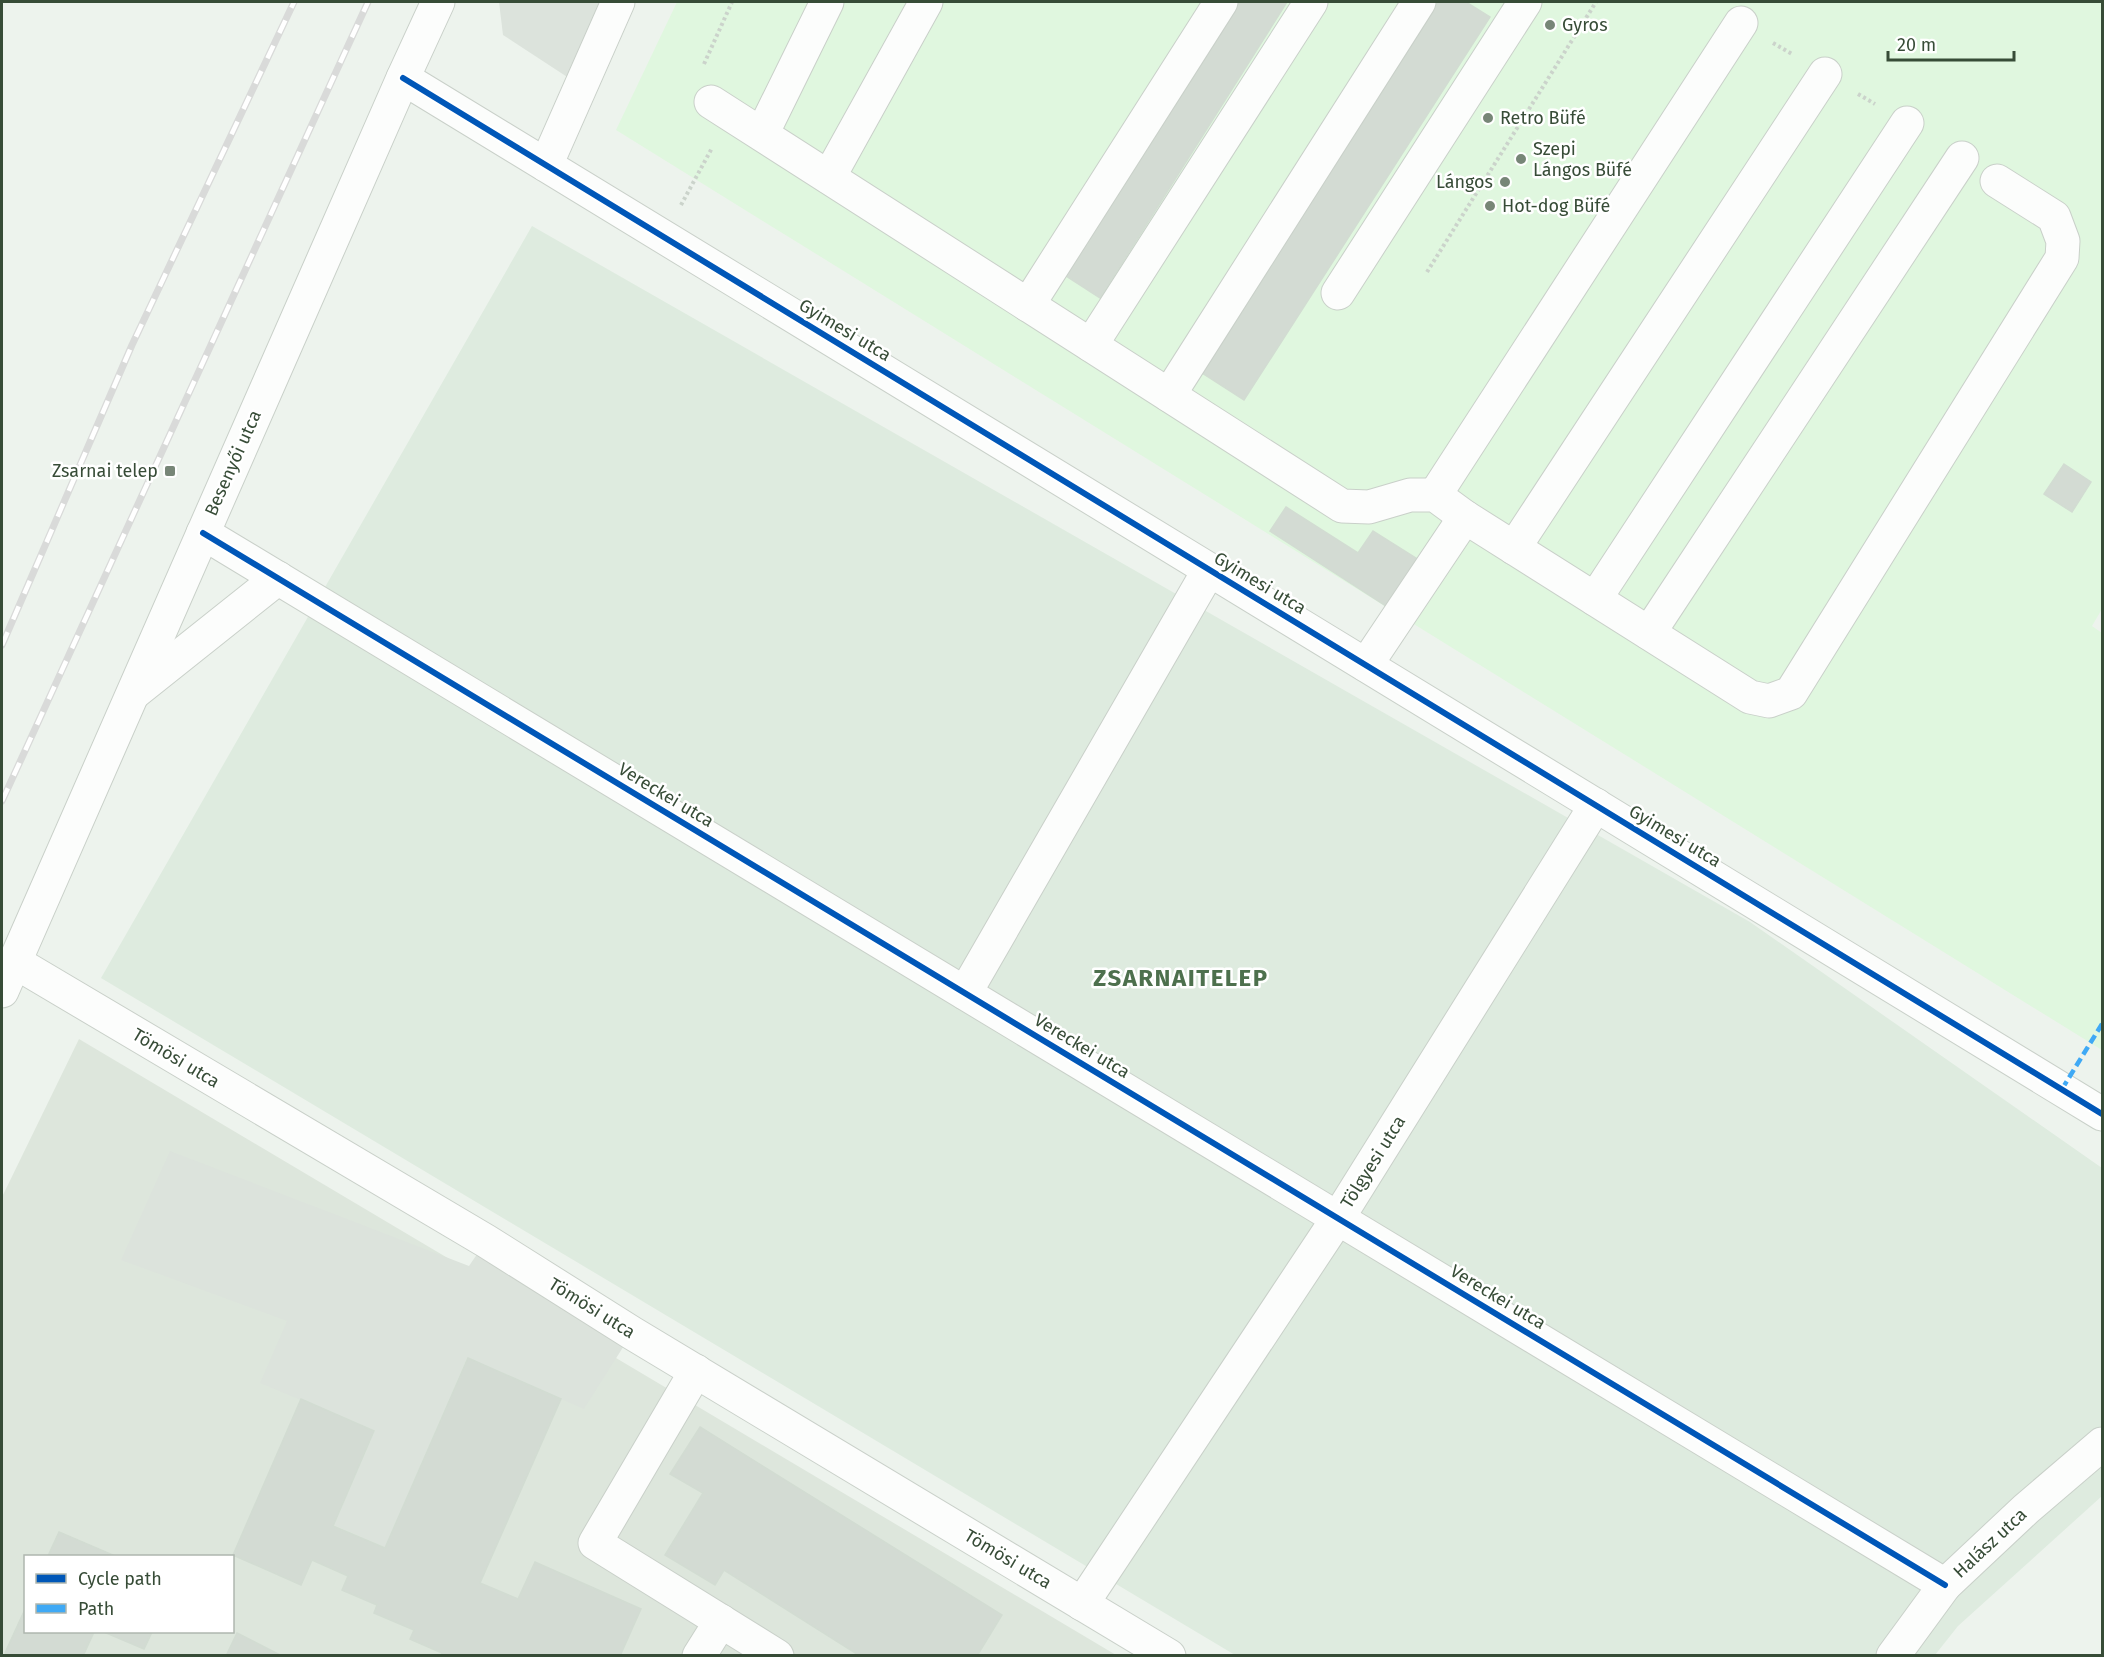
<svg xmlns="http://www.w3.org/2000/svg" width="2104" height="1657" font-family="'Fira Sans',sans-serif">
	<rect width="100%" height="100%" fill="#edf3ed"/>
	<!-- residential -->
	<path fill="#deebdf" d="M532 226 1750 922 2102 1168V1496L1958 1626 1935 1655H1235L101 978Z"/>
	<!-- commercial -->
	<path fill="#e0f7df" d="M677 2H2102V609L2092 626 2102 633V1050L616 130Z"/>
	<!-- industrial -->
	<path fill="#dde6dc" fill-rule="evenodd" d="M79 1039 1116 1655H2V1197ZM26 1556H232V1632H26Z"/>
	<!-- parking -->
	<g fill="#dce3dc">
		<path d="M499 2H618L581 86 503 35Z"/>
		<path d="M170 1151 469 1266 486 1241 632 1333 584 1409 467 1358 385 1547 334 1525 375 1431 260 1383 287 1321 121 1260Z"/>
	</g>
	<!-- building -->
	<g fill="#d3dbd3" stroke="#d2dcd2" stroke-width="1.5">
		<path d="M1236 2H1287L1100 298 1063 274Z"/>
		<path d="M1438 2H1466L1490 17 1244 400 1199 371Z"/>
		<path d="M2064 464 2091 482 2072 512 2044 494Z"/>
		<path d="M1286 507 1358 553 1373 531 1419 560 1389 608 1270 531Z"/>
		<path d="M468 1358 561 1399 480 1583 518 1599 535 1562 641 1609 620 1656H441L442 1653 410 1639 414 1630 374 1613 377 1605 342 1590 348 1576 312 1560 301 1585 233 1555 301 1399 374 1431 333 1526 385 1548Z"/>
		<path d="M700 1427 1002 1615 977 1656H860L724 1570 715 1585 665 1555 703 1493 670 1474Z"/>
		<path d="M59 1532 115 1556H48Z"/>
		<path d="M26 1607V1632H94L83 1656H11L5 1653Z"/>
		<path d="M104 1632H152L144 1649Z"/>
		<path d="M237 1633 282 1656H226Z"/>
	</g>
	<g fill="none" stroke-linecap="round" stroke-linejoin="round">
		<!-- minor casing -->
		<g stroke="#c9d0c9" stroke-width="35">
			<g id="minor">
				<path d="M403 78 2102 1114"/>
				<path d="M711 102 1342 506 1369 507 1410 495H1435L1465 517 1750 697 1769 701 1791 693 2062 258 2063 241 2054 217 1997 181"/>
				<path d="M762 134 827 2"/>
				<path d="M546 165 618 2"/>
				<path d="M829 177 926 2"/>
				<path d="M1338 293 1525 2"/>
				<path d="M1028 305 1221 2"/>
				<path d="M1091 345 1311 2"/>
				<path d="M1169 395 1419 2"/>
				<path d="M1435 495 1741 23"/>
				<path d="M203 533 1945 1585"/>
				<path d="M1514 548 1825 74"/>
				<path d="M1595 599 1907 123"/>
				<path d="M1649 633 1962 158"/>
				<path d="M1366 665 1465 517"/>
				<path d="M135 692 278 578"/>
				<path d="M15 962 486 1241 632 1333 1169 1656"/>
				<path d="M2 991 403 78 438 2"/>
				<path d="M965 993 1209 570"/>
				<path d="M696 1371 595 1543 777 1656"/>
				<path d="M1082 1604 1338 1218 1596 805"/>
				<path d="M699 1656 721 1621"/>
				<path d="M1893 1656 1945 1585 2026 1509 2102 1444"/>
			</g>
		</g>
		<!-- path -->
		<g stroke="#cbd3cb" stroke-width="4" stroke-dasharray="3 3" stroke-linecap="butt">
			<path d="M1773 43 1792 54"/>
			<path d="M704 64 732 2"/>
			<path d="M1858 94 1875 104"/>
			<path d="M681 205 712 148"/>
			<path d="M1427 272 1596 2"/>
		</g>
		<!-- minor -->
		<use href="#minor" stroke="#fcfdfc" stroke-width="33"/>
		<!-- rail casing -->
		<g stroke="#d9dad9" stroke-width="7">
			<g id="rail">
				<path d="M2 645 132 345 294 2"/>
				<path d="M2 801 368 2"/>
			</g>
		</g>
		<!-- rail -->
		<use href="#rail" stroke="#fff" stroke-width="4.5" stroke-dasharray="14" stroke-linecap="butt"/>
		<!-- quiet -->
		<path stroke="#3fa9f5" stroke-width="4.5" stroke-dasharray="9 4.5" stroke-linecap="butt" d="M2062 1089 2102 1024"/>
		<!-- cycleway casing -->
		<g stroke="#fff" stroke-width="10">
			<g id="cycleway">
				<path d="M403 78 2102 1114"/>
				<path d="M203 533 1945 1585"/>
			</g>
		</g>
		<!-- cycleway -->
		<use href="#cycleway" stroke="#0057b8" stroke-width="6"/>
	</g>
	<!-- markers -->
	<g fill="#778677" stroke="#fff" stroke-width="2">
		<circle cx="1550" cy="25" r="6"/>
		<circle cx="1488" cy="118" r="6"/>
		<circle cx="1521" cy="159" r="6"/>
		<circle cx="1505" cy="182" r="6"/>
		<circle cx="1490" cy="206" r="6"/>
		<rect x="164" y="465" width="12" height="12" rx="3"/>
	</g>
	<g text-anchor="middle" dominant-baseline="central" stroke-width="5" stroke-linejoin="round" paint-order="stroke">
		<!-- poi labels -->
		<g font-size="18" fill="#374c37" stroke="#fff" text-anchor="start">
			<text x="1562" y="25">Gyros</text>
			<text x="1500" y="118">Retro Büfé</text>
			<text x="1533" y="149">Szepi<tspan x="1533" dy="21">Lángos Büfé</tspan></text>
			<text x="1493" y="182" text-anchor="end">Lángos</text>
			<text x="1502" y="206">Hot-dog Büfé</text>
			<text x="158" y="471" text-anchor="end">Zsarnai telep</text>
		</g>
		<!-- street labels -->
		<g font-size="18" fill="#374c37" stroke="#fff">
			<text transform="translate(845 330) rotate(31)">Gyimesi utca</text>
			<text transform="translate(233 463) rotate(-66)">Besenyői utca</text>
			<text transform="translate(1260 583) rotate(31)">Gyimesi utca</text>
			<text transform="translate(666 795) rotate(31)">Vereckei utca</text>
			<text transform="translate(1675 836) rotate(31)">Gyimesi utca</text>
			<text transform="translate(1082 1046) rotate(31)">Vereckei utca</text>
			<text transform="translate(176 1058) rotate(31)">Tömösi utca</text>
			<text transform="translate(1373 1162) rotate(-58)">Tölgyesi utca</text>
			<text transform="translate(1498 1297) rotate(31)">Vereckei utca</text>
			<text transform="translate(592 1308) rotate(32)">Tömösi utca</text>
			<text transform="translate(1990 1543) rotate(-43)">Halász utca</text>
			<text transform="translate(1008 1559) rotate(31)">Tömösi utca</text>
		</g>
		<!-- district labels -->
		<g font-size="24" font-weight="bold" letter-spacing="1.5" fill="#4d704d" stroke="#fff">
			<text x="1181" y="978">ZSARNAITELEP</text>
		</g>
	</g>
	<!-- border -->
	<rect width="2104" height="1657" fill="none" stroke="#374c37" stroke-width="6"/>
	<!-- legend -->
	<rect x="24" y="1555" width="210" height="78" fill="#ffffff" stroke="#afb7af" stroke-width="1.5"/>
	<rect x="36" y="1574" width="30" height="9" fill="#0057b8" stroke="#afb7af" stroke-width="1.5"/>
	<text x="78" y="1585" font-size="18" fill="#374c37">Cycle path</text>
	<rect x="36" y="1604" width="30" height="9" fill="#3fa9f5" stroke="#afb7af" stroke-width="1.5"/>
	<text x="78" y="1615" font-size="18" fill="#374c37">Path</text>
	<!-- scale -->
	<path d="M1888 51v9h126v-9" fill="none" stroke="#374c37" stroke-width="3"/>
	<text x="1897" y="51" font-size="18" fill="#374c37" stroke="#ffffff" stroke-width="4.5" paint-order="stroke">20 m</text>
</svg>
